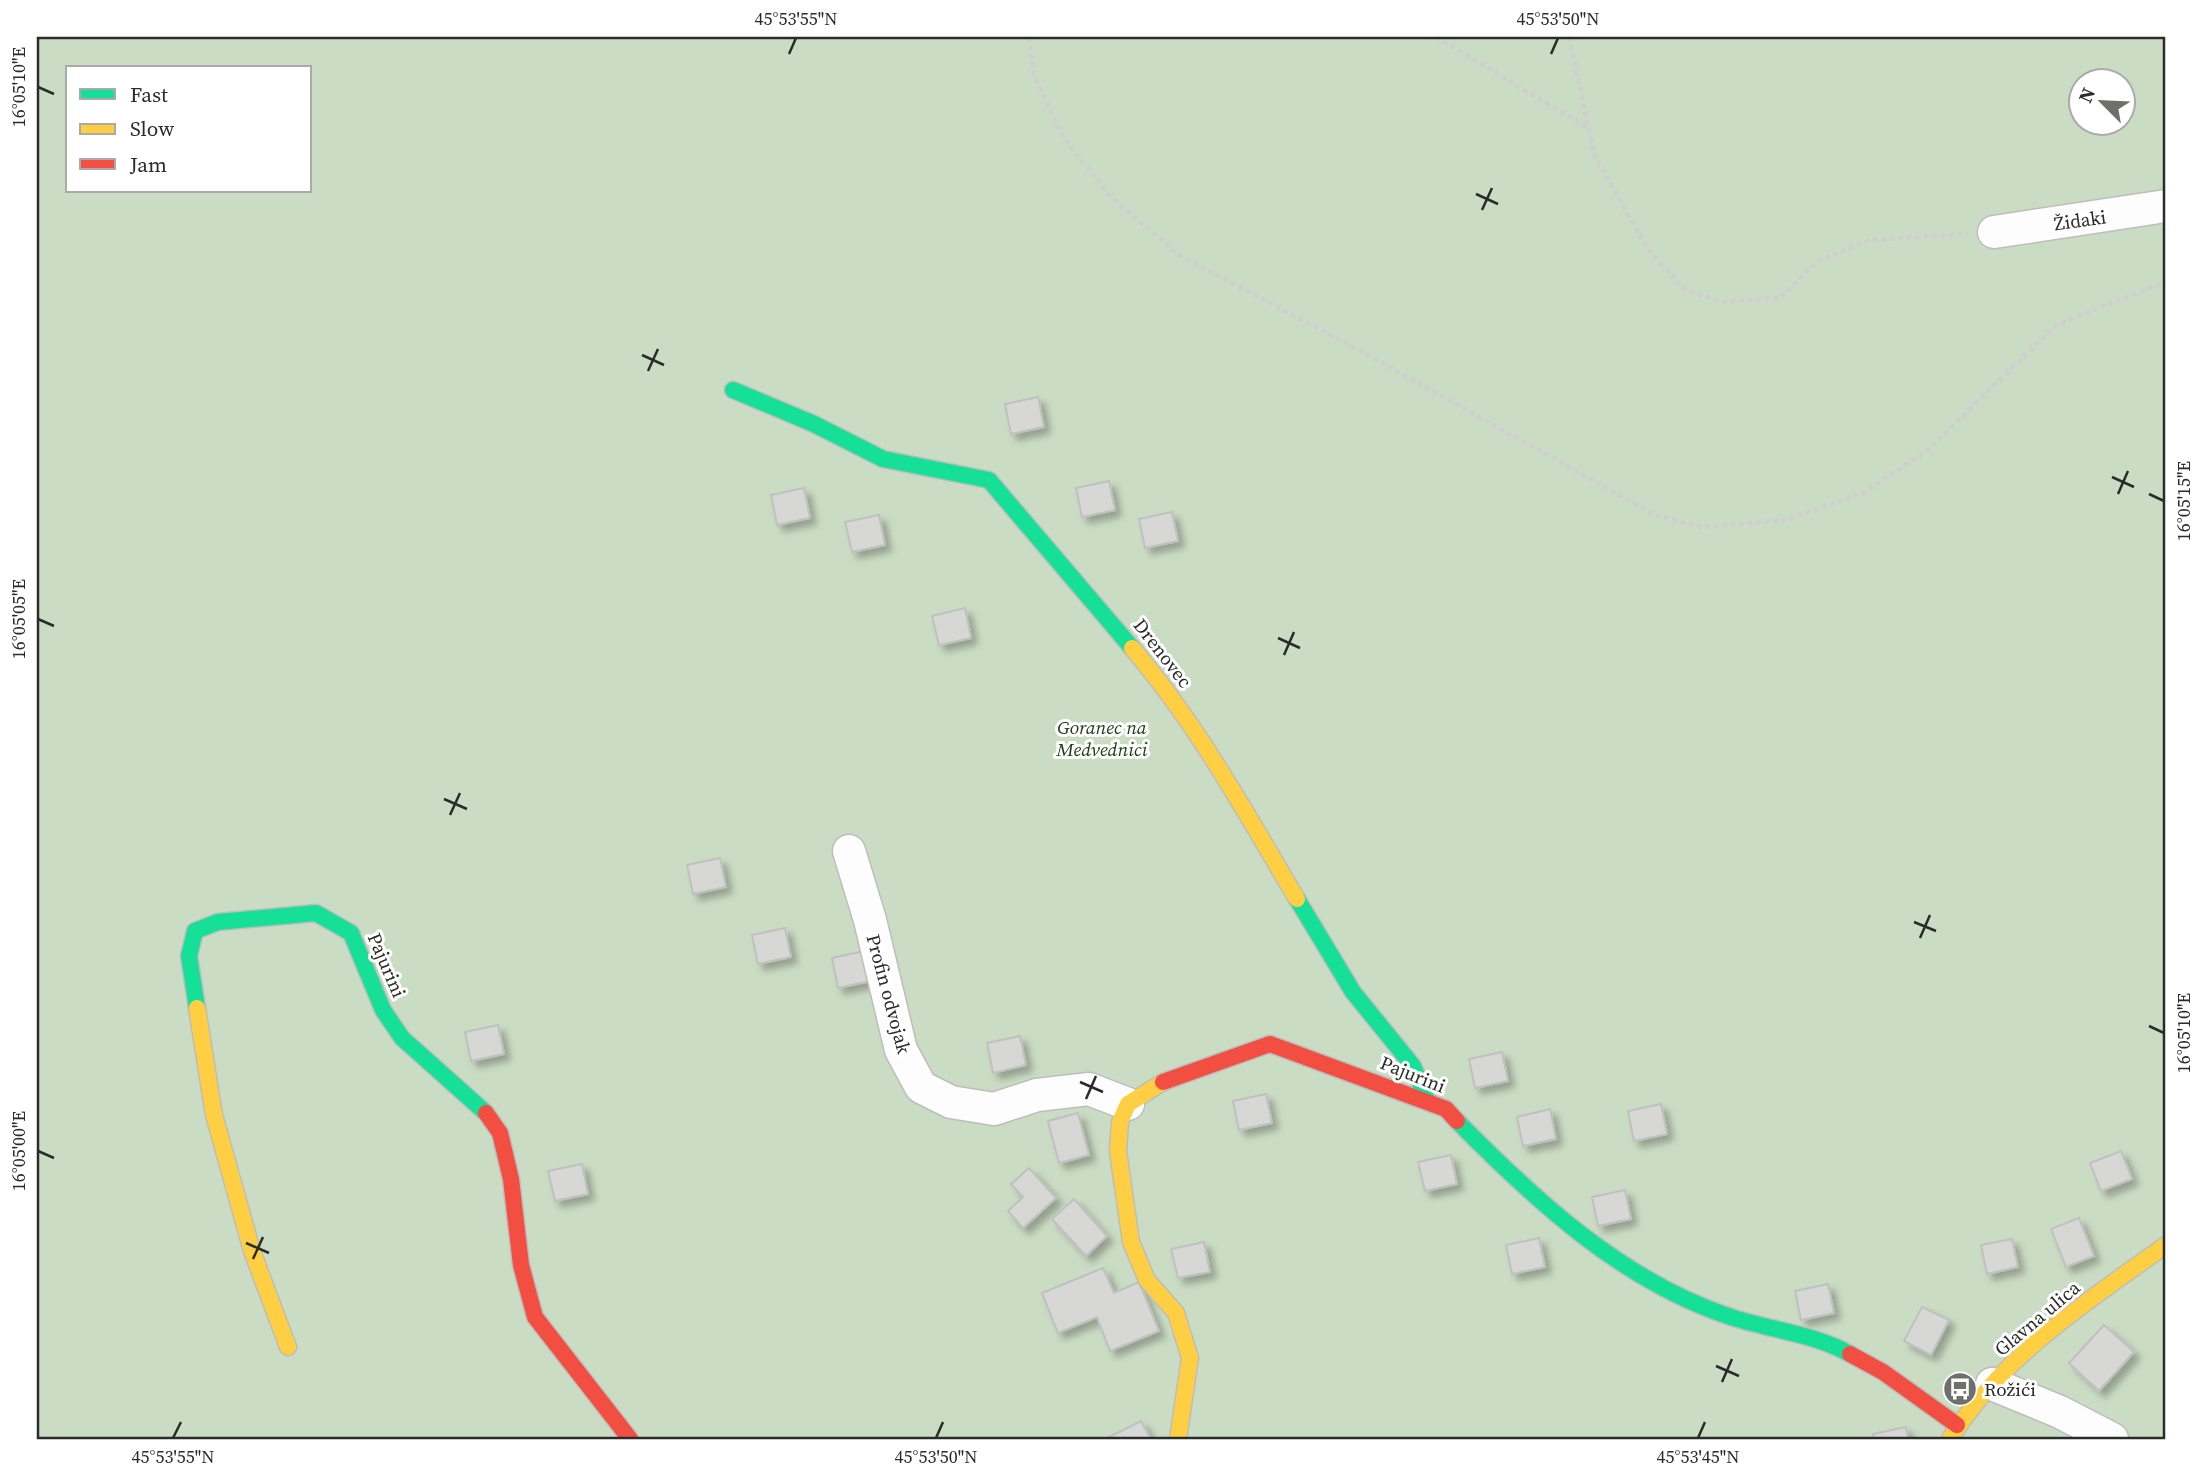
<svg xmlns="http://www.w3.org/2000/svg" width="2203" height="1476" font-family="'Source Serif 4',serif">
	<defs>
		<filter id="shadow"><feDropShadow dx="6" dy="6" stdDeviation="3.5" flood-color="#0004"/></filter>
	</defs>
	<rect width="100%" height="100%" fill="#edefeb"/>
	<!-- green -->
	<path fill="#cbdcc4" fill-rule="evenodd" d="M37 37H2166V1439H37ZM68 68H310V191H68ZM2080 80H2122V122H2080Z"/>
	<!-- building -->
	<g fill="#d7d8d5" stroke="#bfc1be" stroke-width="2" filter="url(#shadow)">
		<path d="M1038 397 1044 427 1011 434 1005 404Z"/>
		<path d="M1109 481 1115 510 1082 517 1076 488Z"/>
		<path d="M804 488 810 518 777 525 771 495Z"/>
		<path d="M1172 512 1178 541 1145 548 1139 519Z"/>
		<path d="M879 515 885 545 852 552 845 522Z"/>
		<path d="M965 608 971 638 939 645 932 616Z"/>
		<path d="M720 858 726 887 693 894 687 865Z"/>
		<path d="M785 928 791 957 758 964 752 935Z"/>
		<path d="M865 951 871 981 838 988 832 958Z"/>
		<path d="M498 1025 504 1054 471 1061 465 1032Z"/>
		<path d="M1020 1036 1026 1065 993 1073 987 1043Z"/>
		<path d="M1502 1052 1508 1081 1475 1088 1469 1059Z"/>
		<path d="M1266 1094 1272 1123 1239 1130 1233 1101Z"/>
		<path d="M1661 1104 1667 1134 1634 1141 1628 1111Z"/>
		<path d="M1550 1109 1556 1139 1523 1146 1517 1117Z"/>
		<path d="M1078 1113 1089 1155 1059 1163 1048 1121Z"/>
		<path d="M2121 1151 2132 1179 2101 1191 2090 1163Z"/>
		<path d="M1451 1155 1457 1184 1425 1191 1418 1162Z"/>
		<path d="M582 1164 588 1194 555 1201 548 1171Z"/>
		<path d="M1029 1168 1056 1198 1023 1228 1008 1211 1023 1197 1011 1184Z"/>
		<path d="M1625 1190 1631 1219 1598 1226 1592 1197Z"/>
		<path d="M1074 1199 1107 1236 1086 1256 1052 1219Z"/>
		<path d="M2079 1218 2094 1256 2066 1267 2051 1229Z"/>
		<path d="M1539 1238 1545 1267 1512 1274 1506 1245Z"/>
		<path d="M2012 1239 2018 1267 1987 1274 1981 1245Z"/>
		<path d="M1204 1242 1210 1272 1178 1278 1171 1249Z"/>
		<path d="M1103 1268 1114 1293 1139 1282 1159 1331 1110 1351 1097 1317 1058 1333 1042 1293Z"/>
		<path d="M1828 1284 1834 1313 1801 1320 1795 1291Z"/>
		<path d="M1922 1307 1949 1320 1931 1355 1904 1341Z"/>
		<path d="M2104 1325 2134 1352 2099 1391 2069 1363Z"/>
		<path d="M1141 1421 1151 1439H1105Z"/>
		<path d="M1906 1427 1908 1439H1874L1873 1434Z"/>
	</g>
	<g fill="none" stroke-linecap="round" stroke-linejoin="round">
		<!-- street casing -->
		<g stroke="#bdbebc" stroke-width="35">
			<g id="street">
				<path d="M1994 232 2166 206"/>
				<path d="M849 851 870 920 901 1050 921 1087 951 1102 994 1109 1037 1095 1089 1089 1128 1104"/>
				<path d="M1992 1384 2060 1412 2112 1439"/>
			</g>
		</g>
		<!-- fast casing -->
		<g stroke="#bdbebc" stroke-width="19">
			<g id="fast">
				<path d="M733 390 814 424 883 459 989 480 1132 648"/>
				<path d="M1297 899 1353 992 1413 1066 1427 1100"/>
				<path d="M197 1008 189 956 195 931 218 922 316 913 351 933 383 1010 402 1038 486 1113"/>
				<path d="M1457 1121C1535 1200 1621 1280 1728 1316 1768 1330 1813 1333 1850 1354"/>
			</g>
		</g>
		<!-- slow casing -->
		<g stroke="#bdbebc" stroke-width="19">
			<g id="slow">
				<path d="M1132 648C1197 724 1246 813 1297 899"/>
				<path d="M197 1008 214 1115 252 1251 288 1347"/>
				<path d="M1163 1082 1128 1104 1120 1122 1118 1151 1131 1242 1147 1280 1176 1313 1190 1358 1178 1439"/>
				<path d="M1950 1439C2002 1356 2088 1301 2166 1245"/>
			</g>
		</g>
		<!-- jam casing -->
		<g stroke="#bdbebc" stroke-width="19">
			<g id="jam">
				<path d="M1163 1082 1270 1044 1446 1109 1457 1121"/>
				<path d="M486 1113 500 1133 511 1179 521 1265 535 1317 630 1439"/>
				<path d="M1850 1354 1883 1372 1957 1425"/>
			</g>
		</g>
		<!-- path -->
		<g stroke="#cecfce" stroke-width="4.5" stroke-dasharray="5 3.5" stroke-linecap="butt">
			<path d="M1029 37 1034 75 1062 136 1112 198 1179 255 1359 350 1655 515 1701 527 1785 520 1863 493 1929 449 2057 324 2166 282"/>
			<path d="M1436 37 1588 128"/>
			<path d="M1569 37 1594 154 1647 248 1685 290 1724 302 1780 298 1818 261 1870 240 1967 234"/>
		</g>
		<!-- street -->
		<use href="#street" stroke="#fcfdfc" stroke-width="32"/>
		<!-- fast -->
		<use href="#fast" stroke="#16e098" stroke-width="16"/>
		<!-- slow -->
		<use href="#slow" stroke="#ffcf43" stroke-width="16"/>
		<!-- jam -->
		<use href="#jam" stroke="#f24e42" stroke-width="16"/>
	</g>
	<!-- ticks -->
	<path fill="none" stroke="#2a2c29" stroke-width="2.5" d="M789 54 796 38M1551 54 1558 38M38 87 54 94M1476 194 1498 204M1482 210 1492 188M642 355 664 365M648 371 658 349M2112 477 2134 487M2118 494 2128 471M2149 494 2164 501M38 619 54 626M1278 638 1300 648M1284 655 1294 632M444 799 467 809M450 815 460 793M1914 922 1936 931M1920 938 1930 915M2149 1026 2164 1033M1080 1082 1103 1092M1086 1099 1096 1076M38 1151 54 1158M246 1243 269 1253M253 1259 263 1237M1716 1366 1739 1376M1722 1382 1732 1359M173 1438 181 1422M936 1438 943 1422M1698 1438 1705 1422"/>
	<!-- icons -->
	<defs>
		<g id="bus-disc" transform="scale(1.75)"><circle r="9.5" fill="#6e706d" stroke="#fff"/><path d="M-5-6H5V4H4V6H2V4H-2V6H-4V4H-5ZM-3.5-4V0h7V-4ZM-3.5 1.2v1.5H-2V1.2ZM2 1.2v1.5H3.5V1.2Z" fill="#fff"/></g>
	</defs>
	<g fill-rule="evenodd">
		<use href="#bus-disc" x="1960" y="1389"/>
	</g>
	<g text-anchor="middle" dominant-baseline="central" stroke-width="6" stroke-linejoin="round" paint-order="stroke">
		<!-- street labels -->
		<g font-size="19" fill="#2a2c29" stroke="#fff">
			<text transform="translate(2080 220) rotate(-8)">Židaki</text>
			<text transform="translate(1163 653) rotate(52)">Drenovec</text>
			<text transform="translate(387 965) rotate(67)">Pajurini</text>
			<text transform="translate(889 994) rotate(75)">Profin odvojak</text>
			<text transform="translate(1413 1074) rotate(22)">Pajurini</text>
			<text transform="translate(2037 1318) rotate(-40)">Glavna ulica</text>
		</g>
		<!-- park labels -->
		<g font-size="19" font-style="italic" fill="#1c3b10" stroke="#fff">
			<text x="1102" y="727">Goranec na<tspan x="1102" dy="22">Medvednici</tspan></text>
		</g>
		<!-- poi labels -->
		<g font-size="19" fill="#2a2c29" stroke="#fff" text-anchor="start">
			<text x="1984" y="1389">Rožići</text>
		</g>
	</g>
	<!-- border -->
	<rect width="2203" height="1476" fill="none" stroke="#ffffff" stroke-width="77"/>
	<!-- legend -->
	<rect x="66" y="66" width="245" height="126" fill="#ffffff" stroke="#aaaba9" stroke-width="2"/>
	<rect x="80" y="89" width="35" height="10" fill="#16e098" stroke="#aaaba9" stroke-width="2"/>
	<text x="130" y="102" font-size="21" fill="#2a2c29">Fast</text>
	<rect x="80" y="124" width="35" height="10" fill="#ffcf43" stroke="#aaaba9" stroke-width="2"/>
	<text x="130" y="136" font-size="21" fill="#2a2c29">Slow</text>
	<rect x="80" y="159" width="35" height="10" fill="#f24e42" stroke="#aaaba9" stroke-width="2"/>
	<text x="130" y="172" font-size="21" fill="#2a2c29">Jam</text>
	<!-- north arrow -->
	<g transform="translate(2102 102) rotate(294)"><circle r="33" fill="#ffffff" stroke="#aaaba9" stroke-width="2"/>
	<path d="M0-5L12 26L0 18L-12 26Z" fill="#6e706d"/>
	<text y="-10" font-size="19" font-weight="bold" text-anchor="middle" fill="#2a2c29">N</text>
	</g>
	<rect x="38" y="38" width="2126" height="1400" fill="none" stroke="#2a2c29" stroke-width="2.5"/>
	<g font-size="18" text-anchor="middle" fill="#2a2c29">
		<text x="796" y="25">45°53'55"N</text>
		<text x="1558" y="25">45°53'50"N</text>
		<text transform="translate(19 87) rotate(-90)" y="6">16°05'10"E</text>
		<text transform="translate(2184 501) rotate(-90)" y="6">16°05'15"E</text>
		<text transform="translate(19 619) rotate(-90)" y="6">16°05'05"E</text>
		<text transform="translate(2184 1033) rotate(-90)" y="6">16°05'10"E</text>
		<text transform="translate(19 1151) rotate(-90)" y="6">16°05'00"E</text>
		<text x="173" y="1463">45°53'55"N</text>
		<text x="936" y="1463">45°53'50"N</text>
		<text x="1698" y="1463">45°53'45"N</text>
	</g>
</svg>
